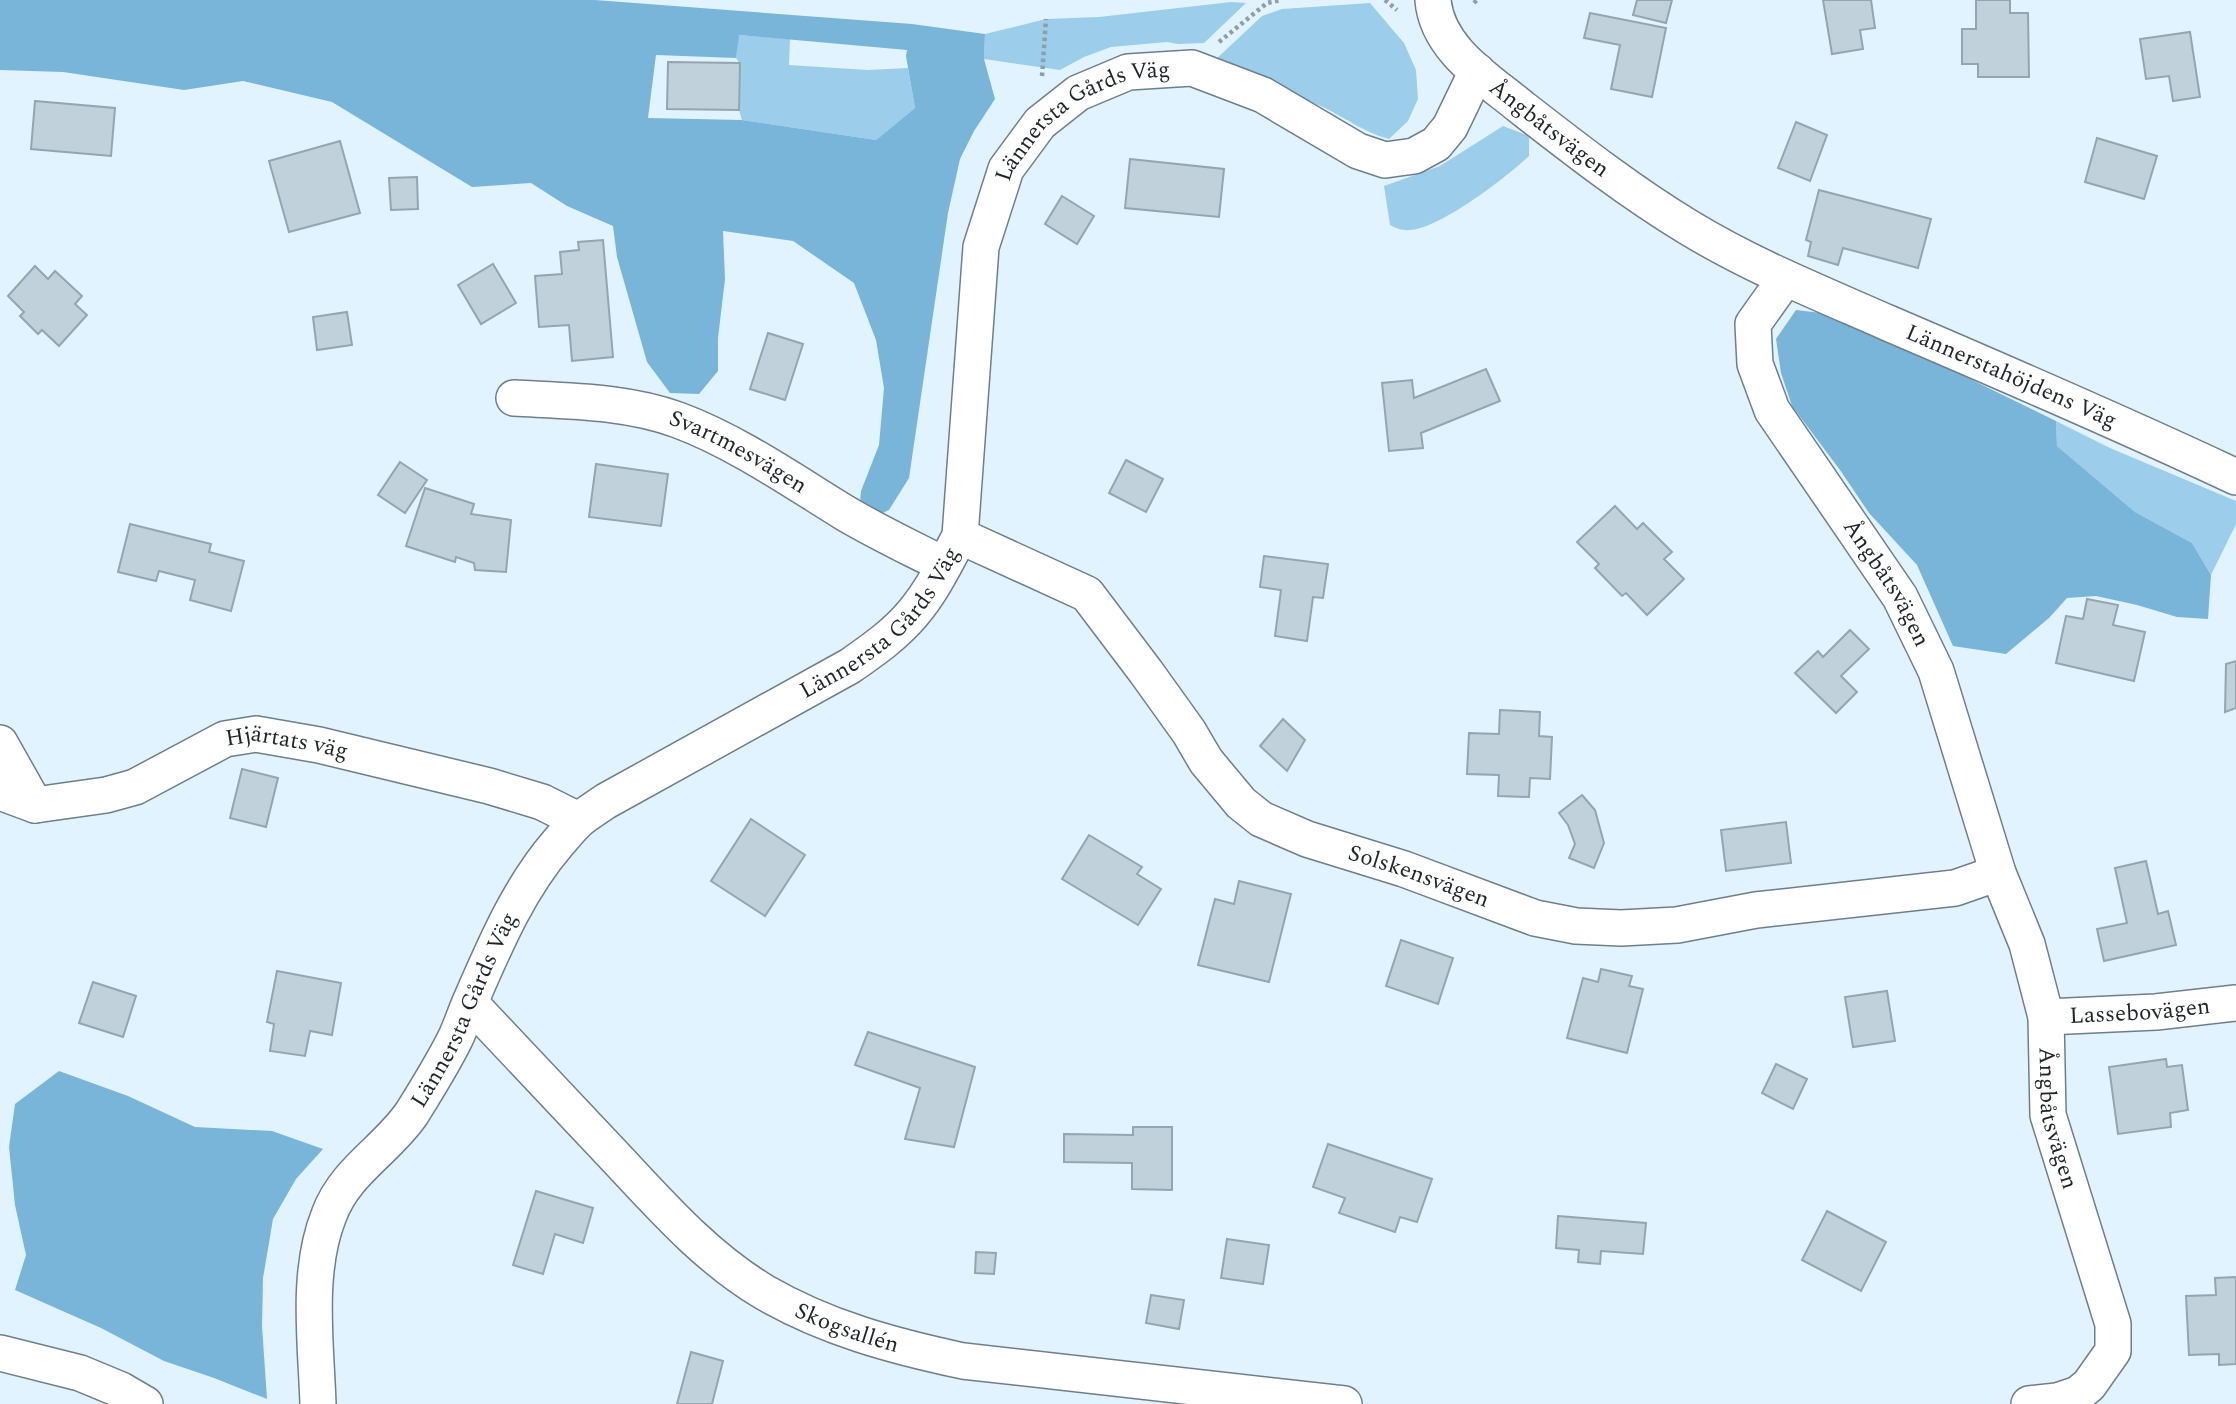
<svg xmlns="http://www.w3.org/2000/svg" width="2236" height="1404" font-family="Spectral,serif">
	<rect width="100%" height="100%" fill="#e1f3fe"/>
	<!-- green -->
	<g fill="#9ccdea">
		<path d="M1231 2 1246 3 1204 43 1178 44 1167 42 1111 47 1084 57 1060 70 984 59 985 34 1046 19 1099 17Z"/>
		<path d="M1370 3 1404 43 1416 70 1418 99 1408 121 1389 139C1366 133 1347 119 1325 108 1288 91 1251 76 1214 61L1262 16 1282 9Z"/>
		<path d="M738 35 790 39 789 65 868 70 908 68 915 108 876 140 742 120 739 110 740 64 736 58Z"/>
		<path d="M1503 126 1529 136V156C1508 176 1434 234 1405 230 1400 230 1394 227 1390 225L1384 186 1440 166Z"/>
		<path d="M2056 421 2110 448 2236 501V524L2211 575 2192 543 2135 512 2057 446Z"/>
	</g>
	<!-- forest -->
	<g fill="#78b5d9" fill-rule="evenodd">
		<path d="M0 0H595L912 24 985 34 984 59 995 99 974 131 960 159 948 213 909 478 889 510 874 517 860 503 861 491 879 445 884 388 876 340 854 283 793 241 723 231 725 279 718 338V371L699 394 670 393 647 362 617 257 613 226 567 206 531 183 472 187 332 102 243 81 184 90 63 72 0 70ZM739 35 907 50 906 56 915 108 876 140 742 120 648 118 656 55 736 58Z"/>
		<path d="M1796 310 1839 315 2056 421 2057 446 2135 512 2192 543 2211 575 2208 619 2177 617 2137 605 2096 596 2067 598 2049 618 2006 654 1953 646 1917 565 1869 513 1840 470 1792 406 1781 373 1776 339Z"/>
		<path d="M59 1071 128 1096 195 1127 272 1131 323 1149 296 1179 273 1219 263 1278 262 1326 267 1399 214 1378 164 1361 101 1328 15 1290 26 1255 15 1205 9 1147 15 1104Z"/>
	</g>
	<!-- building -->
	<g fill="#c0d1dc" stroke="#95a5b0" stroke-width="2">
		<path d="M1637 0H1672L1666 23 1633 15Z"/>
		<path d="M1823 0H1871L1875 28 1860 30 1863 49 1832 54Z"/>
		<path d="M1976 0H2010V13H2028L2029 77H1978V64H1962V29H1976Z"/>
		<path d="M1590 13 1666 28 1652 97 1611 89 1620 45 1584 38Z"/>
		<path d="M2190 32 2200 97 2173 101 2169 76 2146 79 2140 39Z"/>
		<path d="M668 62 740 63 739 110 667 109Z"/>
		<path d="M35 101 115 108 111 156 31 149Z"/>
		<path d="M1796 122 1827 135 1810 181 1778 168Z"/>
		<path d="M2097 138 2157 156 2144 199 2085 182Z"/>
		<path d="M340 141 360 213 289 232 269 161Z"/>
		<path d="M1130 159 1224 169 1219 217 1125 208Z"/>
		<path d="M417 177 418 209 391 210 389 178Z"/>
		<path d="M1819 190 1931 219 1918 268 1843 248 1838 265 1808 256 1811 242 1806 240Z"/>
		<path d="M1062 196 1094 216 1077 244 1045 224Z"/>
		<path d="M603 240 613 357 572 361 569 325 539 327 535 276 562 274 560 252 579 250 578 242Z"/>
		<path d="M493 264 516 303 481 324 458 285Z"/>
		<path d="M35 266 48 279 55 271 82 296 75 304 87 315 59 346 42 330 38 334 20 316 24 312 8 296Z"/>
		<path d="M347 312 352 345 317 350 313 317Z"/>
		<path d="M768 333 803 344 785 400 750 389Z"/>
		<path d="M1486 369 1500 401 1421 433 1423 448 1389 451 1382 383 1412 380 1414 398Z"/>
		<path d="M1126 460 1163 479 1146 512 1109 493Z"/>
		<path d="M400 462 427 480 405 513 378 495Z"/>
		<path d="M596 464 668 474 661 526 589 517Z"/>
		<path d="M425 488 474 504 471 514 511 520 506 572 475 570 474 563 456 557 455 562 406 546Z"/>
		<path d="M1615 506 1637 529 1643 523 1672 552 1664 559 1684 579 1647 615 1626 593 1622 596 1595 568 1599 564 1577 542Z"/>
		<path d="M130 524 211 544 209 552 244 561 231 611 190 600 195 580 159 571 156 581 118 572Z"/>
		<path d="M1264 556 1328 564 1323 598 1313 597 1307 641 1275 636 1281 590 1260 587Z"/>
		<path d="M2087 599 2118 605 2113 625 2145 632 2134 681 2056 663 2066 616 2083 619Z"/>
		<path d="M1850 630 1869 649 1841 676 1857 692 1836 713 1795 673 1818 651 1823 657Z"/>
		<path d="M2236 661V708L2225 712 2226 664Z"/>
		<path d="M1500 710 1540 712 1539 736 1552 737 1550 779 1530 778 1529 797 1498 796 1499 775 1467 774 1469 733 1499 734Z"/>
		<path d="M1283 719 1305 740 1287 771 1260 746Z"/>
		<path d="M242 769 278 778 266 827 230 818Z"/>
		<path d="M1582 795 1595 810 1604 843 1594 868 1569 858 1575 844 1568 825 1559 813Z"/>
		<path d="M751 819 805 855 765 916 711 881Z"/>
		<path d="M1786 822 1791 863 1726 871 1721 830Z"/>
		<path d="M1089 835 1142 867 1137 874 1161 889 1138 925 1062 879Z"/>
		<path d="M2146 861 2158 914 2168 911 2176 945 2104 961 2097 929 2127 923 2115 868Z"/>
		<path d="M1239 881 1291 894 1269 982 1198 965 1215 899 1234 904Z"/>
		<path d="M1401 940 1453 958 1438 1004 1386 986Z"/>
		<path d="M1601 969 1632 976 1629 986 1643 989 1627 1053 1567 1038 1583 978 1598 982Z"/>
		<path d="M277 971 341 983 332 1035 310 1031 305 1056 270 1051 274 1024 267 1022Z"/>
		<path d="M93 982 136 996 123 1037 79 1023Z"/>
		<path d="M1887 991 1895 1041 1853 1047 1845 997Z"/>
		<path d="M868 1032 975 1067 954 1147 905 1139 920 1088 855 1065Z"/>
		<path d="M2166 1059 2167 1067 2182 1065 2188 1110 2170 1113 2171 1127 2118 1134 2109 1067Z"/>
		<path d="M1776 1064 1807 1079 1793 1109 1762 1093Z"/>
		<path d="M1133 1127H1172V1190L1132 1189V1163L1064 1162V1134L1133 1135Z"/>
		<path d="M1328 1144 1432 1179 1417 1222 1400 1217 1395 1232 1339 1213 1345 1198 1313 1187Z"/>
		<path d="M536 1191 593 1208 583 1243 555 1234 543 1274 513 1265Z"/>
		<path d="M1827 1211 1886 1242 1861 1291 1802 1260Z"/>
		<path d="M1558 1216 1646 1223 1643 1254 1601 1251 1600 1264 1578 1262 1579 1250 1556 1248Z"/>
		<path d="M1227 1239 1269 1245 1263 1284 1221 1278Z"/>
		<path d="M976 1252 996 1253 994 1274 975 1273Z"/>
		<path d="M2236 1277V1364L2219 1365V1354L2189 1355 2186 1296 2216 1295 2215 1278Z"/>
		<path d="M1151 1295 1184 1300 1179 1329 1146 1323Z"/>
		<path d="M691 1352 723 1361 712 1404H677Z"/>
	</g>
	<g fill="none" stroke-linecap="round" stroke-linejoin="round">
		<!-- street casing -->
		<g stroke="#6f7f89" stroke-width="38">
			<g id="street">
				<path id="s1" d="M1433 0C1437 49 1487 79 1521 107 1575 149 1630 192 1688 227 1752 266 1820 293 1888 323 2005 373 2121 423 2236 477"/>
				<path id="s2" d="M1785 279 1753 324 1755 364 1772 410 1900 597 1936 671 1998 873 2027 944 2046 1017 2048 1115 2113 1324V1351L2089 1385 2078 1394 2057 1401 2029 1404"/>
				<path id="s3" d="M514 398C568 401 627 401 678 420 737 442 791 480 845 513 877 532 911 548 944 565"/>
				<path id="s4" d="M960 536 1087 594 1146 672 1189 732 1206 761 1241 803 1261 819 1307 839 1404 869 1535 918 1576 926 1621 928 1677 925 1756 910 1955 888 1998 873"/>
				<path d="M0 743 35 805"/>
				<path id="s5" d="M0 792 35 805 106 795 135 787 225 739 256 734 319 745 489 786 542 802 578 820"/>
				<path id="s6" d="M470 1003C519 1055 569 1108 619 1161 663 1208 707 1258 764 1292 826 1328 893 1346 963 1361L1344 1404"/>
				<path id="s7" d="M2046 1017 2156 1012 2236 1003"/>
				<path d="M0 1353 80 1373 121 1390 145 1404"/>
				<path id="s8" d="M318 1404C316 1343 306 1272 329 1215 345 1171 387 1150 412 1113 427 1089 442 1065 455 1039 461 1027 465 1013 471 1000 495 945 519 888 558 843 565 835 572 826 580 819 588 813 597 807 606 801L850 666C873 650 896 634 914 612 933 589 946 562 960 536L981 247 1006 169 1040 123 1078 93 1128 72 1192 68 1263 95 1358 151 1385 160 1414 156 1436 144 1450 127 1477 71"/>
			</g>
		</g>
		<!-- path -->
		<g stroke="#909da5" stroke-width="4.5" stroke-dasharray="3.5 3.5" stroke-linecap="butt">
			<path d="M1385 0 1397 10"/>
			<path d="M1474 3 1477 0"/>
			<path d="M1219 42 1267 3 1281 0"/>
			<path d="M1042 76 1046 19"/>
		</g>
		<!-- street -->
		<use href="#street" stroke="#fff" stroke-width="35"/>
	</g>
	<g text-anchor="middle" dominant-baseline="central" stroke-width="7" stroke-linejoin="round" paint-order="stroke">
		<!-- street labels -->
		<g font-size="23" fill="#1f2529" stroke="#fff">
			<text stroke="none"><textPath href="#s1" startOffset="178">Ångbåtsvägen</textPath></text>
			<text stroke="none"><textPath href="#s8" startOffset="1614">Lännersta Gårds Väg</textPath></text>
			<text stroke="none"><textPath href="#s1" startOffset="705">Lännerstahöjdens Väg</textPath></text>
			<text stroke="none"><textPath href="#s3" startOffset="234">Svartmesvägen</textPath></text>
			<text stroke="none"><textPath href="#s2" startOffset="352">Ångbåtsvägen</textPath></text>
			<text stroke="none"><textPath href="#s8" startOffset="1026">Lännersta Gårds Väg</textPath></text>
			<text stroke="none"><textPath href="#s5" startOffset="304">Hjärtats väg</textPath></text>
			<text stroke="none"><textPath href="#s4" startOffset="593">Solskensvägen</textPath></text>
			<text stroke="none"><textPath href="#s8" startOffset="439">Lännersta Gårds Väg</textPath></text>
			<text stroke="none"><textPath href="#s7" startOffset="94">Lassebovägen</textPath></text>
			<text stroke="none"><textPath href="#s2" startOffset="919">Ångbåtsvägen</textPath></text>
			<text stroke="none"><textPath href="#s6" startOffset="504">Skogsallén</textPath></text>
		</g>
	</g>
</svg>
